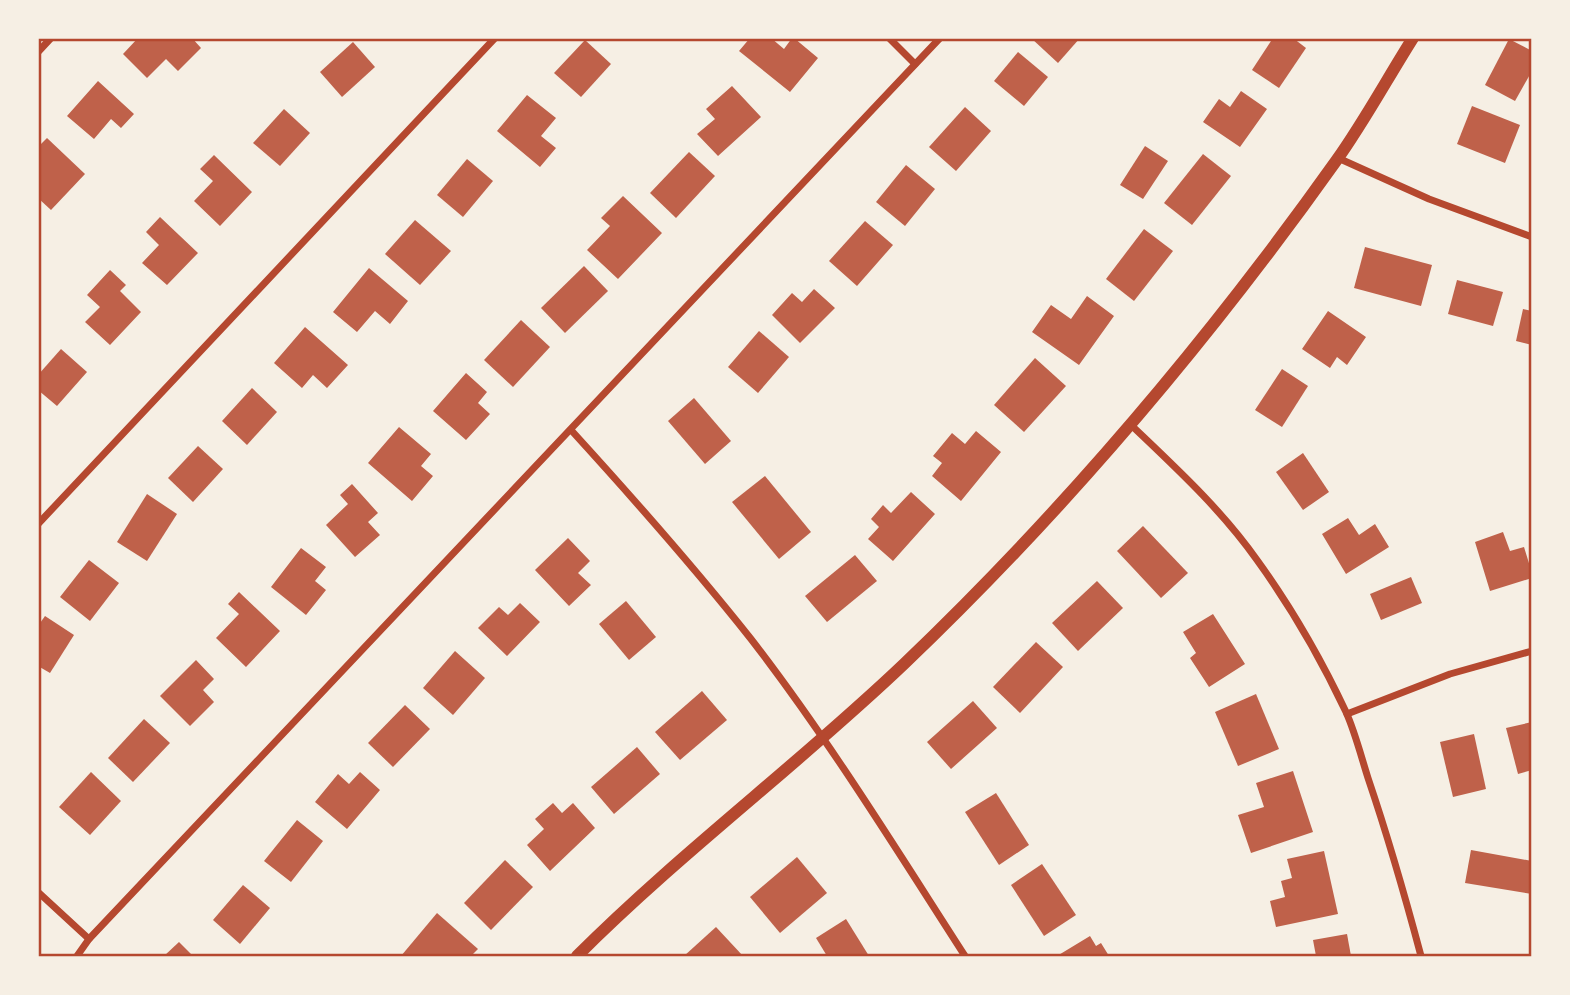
<svg xmlns="http://www.w3.org/2000/svg" width="1570" height="995" font-family="'Sofia Sans Condensed',sans-serif">
	<rect width="100%" height="100%" fill="#f6efe4"/>
	<!-- building -->
	<g fill="#bf614a">
		<path d="M138 38H192L201 48 178 71 166 59 147 78 123 54Z"/>
		<path d="M750 38H771L784 49 792 38H794L818 58 790 92 739 51Z"/>
		<path d="M1031 38H1080L1058 63Z"/>
		<path d="M1273 38H1293L1306 48 1279 88 1252 70Z"/>
		<path d="M1509 39 1532 51V71L1515 101 1485 85Z"/>
		<path d="M585 40 611 64 581 97 554 73Z"/>
		<path d="M353 42 375 67 342 97 320 72Z"/>
		<path d="M1018 52 1048 77 1024 106 994 81Z"/>
		<path d="M98 81 134 114 121 128 111 119 94 139 67 116Z"/>
		<path d="M732 86 761 117 718 156 697 134 715 119 706 109Z"/>
		<path d="M1241 91 1267 109 1240 147 1203 122 1219 99 1230 107Z"/>
		<path d="M527 95 556 118 541 136 556 148 540 167 497 131Z"/>
		<path d="M1472 106 1520 125 1505 163 1457 144Z"/>
		<path d="M965 107 991 131 956 171 929 147Z"/>
		<path d="M284 109 310 133 280 166 253 143Z"/>
		<path d="M47 138 85 174 51 210 38 198V147Z"/>
		<path d="M1145 146 1168 161 1143 199 1120 185Z"/>
		<path d="M689 152 715 176 676 218 650 193Z"/>
		<path d="M1203 154 1231 176 1192 225 1164 203Z"/>
		<path d="M214 155 252 192 220 226 194 201 213 181 200 169Z"/>
		<path d="M467 159 493 181 463 217 437 195Z"/>
		<path d="M906 165 935 189 905 226 876 202Z"/>
		<path d="M623 196 662 233 618 279 587 250 610 226 601 218Z"/>
		<path d="M160 217 198 253 167 285 142 263 159 245 146 232Z"/>
		<path d="M415 220 451 251 420 285 385 254Z"/>
		<path d="M865 221 893 245 857 286 829 261Z"/>
		<path d="M1144 229 1173 251 1134 301 1106 279Z"/>
		<path d="M1365 247 1432 265 1421 306 1354 288Z"/>
		<path d="M584 266 608 291 565 333 541 308Z"/>
		<path d="M369 268 408 301 390 324 375 311 357 332 333 312Z"/>
		<path d="M110 270 126 285 120 291 141 312 110 345 85 322 100 307 87 295Z"/>
		<path d="M1457 280 1503 292 1493 326 1448 314Z"/>
		<path d="M814 289 835 308 800 343 772 315 792 293 802 302Z"/>
		<path d="M1087 296 1114 316 1079 365 1032 332 1051 305 1071 319Z"/>
		<path d="M1523 309 1532 311V345L1516 341Z"/>
		<path d="M1328 311 1366 337 1347 365 1337 357 1330 368 1302 349Z"/>
		<path d="M521 320 550 347 513 387 484 360Z"/>
		<path d="M305 327 348 365 327 388 313 375 302 388 274 363Z"/>
		<path d="M759 331 789 357 758 393 728 367Z"/>
		<path d="M61 349 87 372 57 406 38 390V375Z"/>
		<path d="M1035 358 1066 386 1024 432 994 405Z"/>
		<path d="M1282 369 1308 386 1282 427 1255 410Z"/>
		<path d="M466 373 487 392 478 403 490 414 466 440 433 411Z"/>
		<path d="M252 388 277 412 247 445 222 421Z"/>
		<path d="M694 398 731 441 705 464 668 421Z"/>
		<path d="M399 427 431 454 421 466 433 476 412 501 368 463Z"/>
		<path d="M976 431 1001 452 961 501 932 476 942 463 933 456 952 433 965 444Z"/>
		<path d="M198 446 223 469 193 502 168 478Z"/>
		<path d="M1303 453 1329 492 1303 510 1276 472Z"/>
		<path d="M765 476 811 532 779 559 732 502Z"/>
		<path d="M352 484 378 513 368 522 380 535 355 557 326 525 348 504 340 495Z"/>
		<path d="M911 492 935 514 893 561 868 539 879 527 871 519 883 505 891 513Z"/>
		<path d="M147 494 177 514 147 561 117 542Z"/>
		<path d="M1348 518 1359 535 1375 524 1389 547 1346 574 1322 534Z"/>
		<path d="M1143 526 1188 573 1161 598 1117 551Z"/>
		<path d="M1503 532 1510 551 1524 547 1532 573V578L1490 591 1475 542Z"/>
		<path d="M568 538 590 561 578 573 591 585 569 606 535 570Z"/>
		<path d="M301 548 326 567 315 581 326 590 306 615 271 587Z"/>
		<path d="M855 555 877 581 827 622 805 596Z"/>
		<path d="M89 560 119 583 90 621 60 597Z"/>
		<path d="M1411 577 1422 603 1381 620 1370 594Z"/>
		<path d="M1097 581 1123 608 1078 651 1052 623Z"/>
		<path d="M239 592 280 631 246 667 216 638 239 614 228 604Z"/>
		<path d="M626 601 656 637 629 660 599 624Z"/>
		<path d="M520 603 540 622 507 656 478 628 499 607 508 615Z"/>
		<path d="M1213 614 1245 664 1209 687 1190 658 1196 653 1183 632Z"/>
		<path d="M45 616 74 635 50 673 38 666V626Z"/>
		<path d="M1036 642 1063 667 1020 713 993 687Z"/>
		<path d="M455 651 485 678 453 715 423 688Z"/>
		<path d="M196 660 214 679 203 690 214 702 190 726 160 696Z"/>
		<path d="M702 691 727 720 680 760 655 732Z"/>
		<path d="M1256 694 1279 749 1238 766 1215 712Z"/>
		<path d="M973 701 997 728 951 769 927 742Z"/>
		<path d="M405 705 430 729 393 767 368 743Z"/>
		<path d="M144 719 170 743 133 782 108 758Z"/>
		<path d="M1532 722V770L1518 774 1506 728Z"/>
		<path d="M1474 734 1486 789 1453 797 1440 742Z"/>
		<path d="M637 747 660 774 614 814 591 787Z"/>
		<path d="M1293 771 1313 832 1251 853 1238 815 1264 807 1256 783Z"/>
		<path d="M91 772 121 801 90 835 59 807Z"/>
		<path d="M360 772 380 790 347 829 315 802 338 774 349 784Z"/>
		<path d="M996 793 1029 845 999 865 965 812Z"/>
		<path d="M553 803 562 813 573 803 595 828 550 871 527 845 544 829 535 819Z"/>
		<path d="M297 820 323 841 291 882 264 861Z"/>
		<path d="M1471 850 1532 861V894L1465 883Z"/>
		<path d="M1324 851 1338 914 1276 927 1270 901 1285 897 1281 881 1292 878 1287 859Z"/>
		<path d="M797 857 827 893 780 933 750 897Z"/>
		<path d="M505 860 533 887 491 930 464 903Z"/>
		<path d="M1042 864 1076 915 1044 936 1011 885Z"/>
		<path d="M243 885 270 908 240 944 213 920Z"/>
		<path d="M437 913 478 949 471 956H401Z"/>
		<path d="M846 919 869 956H827L816 938Z"/>
		<path d="M716 927 743 956H684Z"/>
		<path d="M1347 934 1351 956H1316L1313 940Z"/>
		<path d="M1090 936 1096 946 1101 943 1109 956H1057Z"/>
		<path d="M179 942 193 956H164Z"/>
	</g>
	<g fill="none" stroke-linecap="round" stroke-linejoin="round">
		<!-- minor -->
		<g stroke="#b5482f" stroke-width="7">
			<path d="M889 38 915 64"/>
			<path d="M38 52 51 38"/>
			<path d="M1338 158 1429 199 1532 237"/>
			<path d="M1130 424C1175 467 1221 509 1257 560 1291 607 1321 659 1346 712 1355 732 1361 756 1368 778 1388 837 1405 896 1421 956"/>
			<path d="M571 430C633 498 694 567 751 639 829 740 896 849 965 956"/>
			<path d="M38 524 495 38"/>
			<path d="M1347 714 1450 674 1532 651"/>
			<path d="M38 892 89 939"/>
			<path d="M77 956 89 939 940 38"/>
		</g>
		<!-- tertiary -->
		<path stroke="#b5482f" stroke-width="12" d="M577 956C680 853 798 765 904 664 1064 511 1208 341 1336 161 1364 122 1387 79 1413 38"/>
	</g>
	<!-- border -->
	<rect width="1570" height="995" fill="none" stroke="#f6efe4" stroke-width="80"/>
	<rect x="40" y="40" width="1490" height="915" fill="none" stroke="#b5482f" stroke-width="2.5"/>
</svg>
